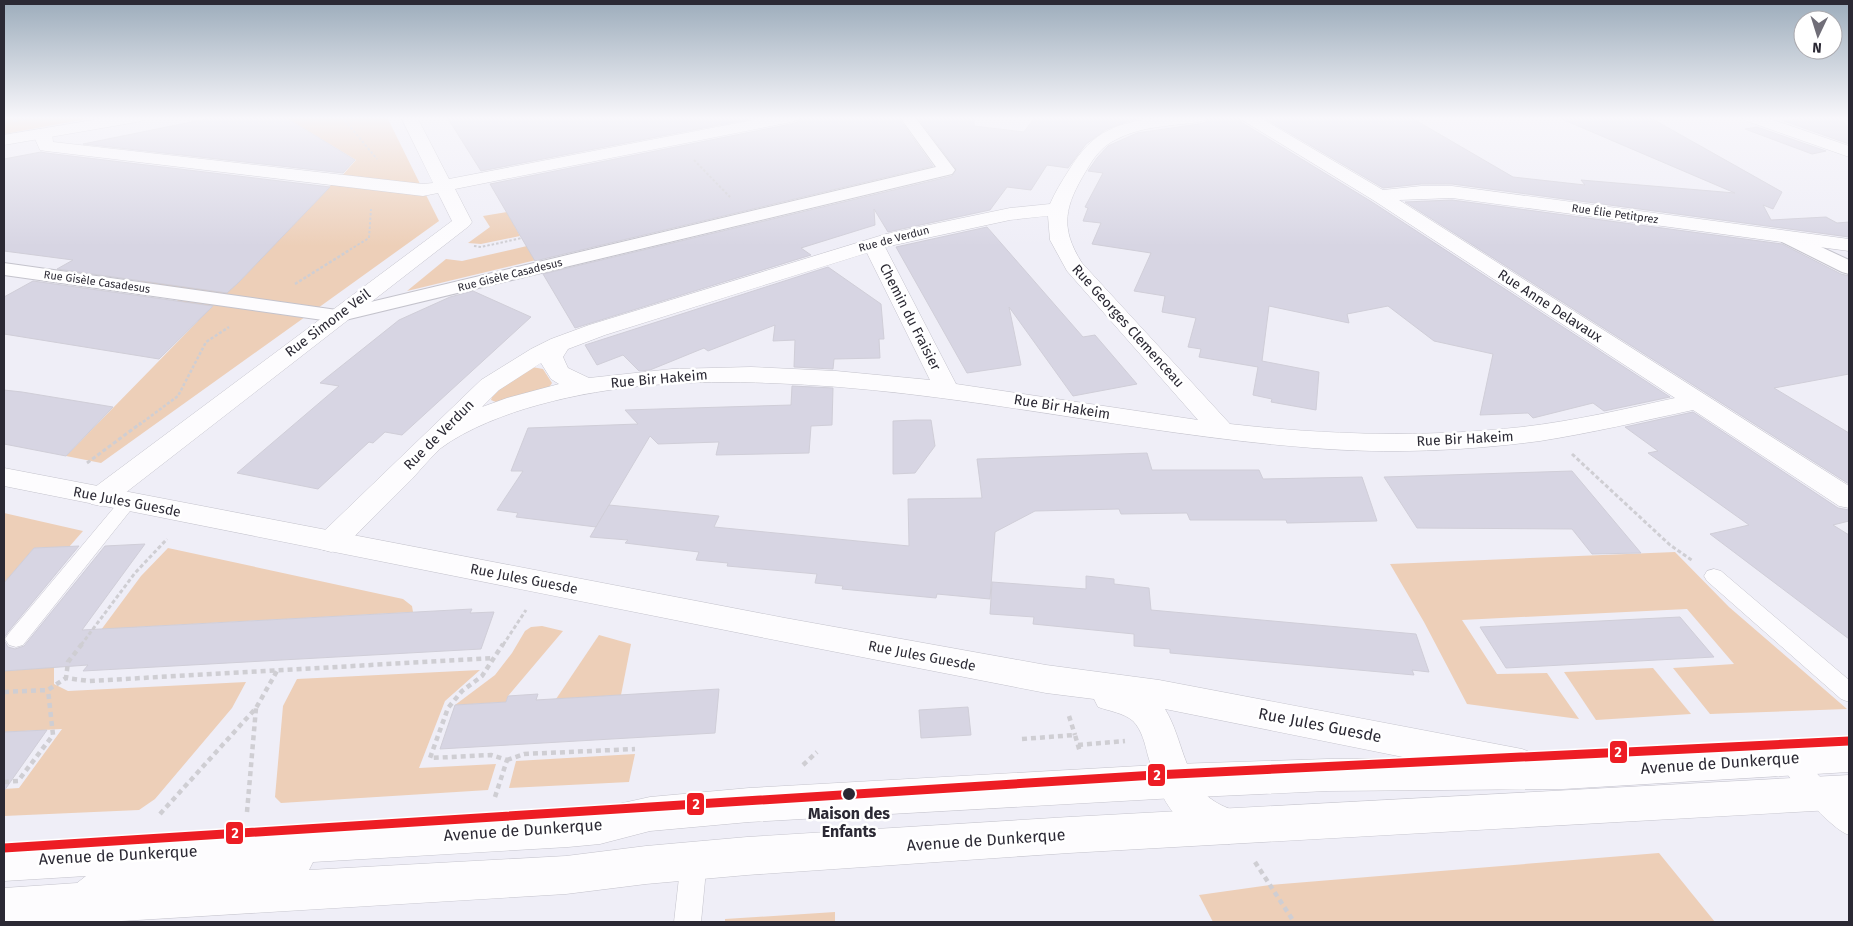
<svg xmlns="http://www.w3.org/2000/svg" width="1853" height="926" font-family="'Fira Sans',sans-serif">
	<rect width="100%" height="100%" fill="#efeef7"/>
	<!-- green -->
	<g fill="#edcfb8">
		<path d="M4 117H98L4 134Z"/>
		<path d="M285 117H387L422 188 340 178 356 160Z"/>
		<path d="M332 184 426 195 439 221 318 308 139 283 158 272 238 283Z"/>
		<path d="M507 212 520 236 481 244 468 243 490 227 483 216Z"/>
		<path d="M527 246 536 260 407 291 446 259 462 261Z"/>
		<path d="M180 299 305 317 101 463 66 456 198 321 156 314Z"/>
		<path d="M532 367 543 369 552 383 548 389 498 403 491 400 493 394Z"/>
		<path d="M4 513 83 531 69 547 34 548 4 583Z"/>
		<path d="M168 548 403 599 412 606 413 612 138 627 134 632 98 634 141 576Z"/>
		<path d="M1675 552 1729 607 1847 709 1710 714 1673 668 1734 664 1687 609 1462 620 1497 674 1547 673 1579 719 1467 704 1424 622 1390 564Z"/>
		<path d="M542 626 563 631 508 696 506 702 455 705 495 675 512 653 525 631 531 627Z"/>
		<path d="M599 635 631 644 621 695 556 699Z"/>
		<path d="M54 667V684L68 691 246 682 232 708 155 799 139 810 4 816V789L19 788 62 729 4 732V671Z"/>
		<path d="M1653 668 1691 714 1596 720 1564 672Z"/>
		<path d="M480 670 445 701 419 768 496 764 488 790 281 803 275 797 283 706 297 679Z"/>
		<path d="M635 754 629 782 509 788 516 761Z"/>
		<path d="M1659 853 1715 922H1213L1199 895 1270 885Z"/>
		<path d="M835 912V922H725V919Z"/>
	</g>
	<!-- building -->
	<g fill="#d7d5e3" stroke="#d0ced8">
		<path d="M216 117H285L355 160 343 173 83 144Z"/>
		<path d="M447 117H760L481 171Z"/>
		<path d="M801 117H898L933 166 535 261 490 184 791 124 798 122Z"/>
		<path d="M917 117H974V126L1024 132 1035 117H1152L1132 120 1107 129 1086 144 1068 168 1047 165 1031 190 1007 187 990 210 888 232 874 209 875 225 801 248 811 255 575 328 543 274 952 176 956 169Z"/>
		<path d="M1209 117H1238L1241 122 1372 202 1670 397 1604 411 1593 403 1533 418 1528 413 1480 415 1493 354 1434 341 1388 306 1347 314 1349 323 1269 306 1262 361 1319 372 1316 410 1271 402 1272 399 1253 395 1258 367 1199 357 1201 349 1188 347 1196 318 1162 312 1165 296 1134 291 1151 253 1092 244 1101 223 1083 221 1088 208 1085 207 1103 173 1088 171 1097 158 1108 146 1137 133 1199 124 1206 122Z"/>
		<path d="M1262 117H1410L1513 177 1585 185 1581 180 1735 193 1557 117H1649L1782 192 1773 209 1763 205 1771 220 1826 217 1837 223 1849 222V237L1452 184H1421L1383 188Z"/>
		<path d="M1808 117H1839L1849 129V144L1784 121Z"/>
		<path d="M1757 127 1826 151 1812 154 1745 129Z"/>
		<path d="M41 152 46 153 330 187 238 283 227 293 57 269 73 260 4 251V159Z"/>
		<path d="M1452 200 1782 244 1841 274 1849 276V374L1774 388 1849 433V484L1405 202Z"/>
		<path d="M987 227 1083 337 1095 335 1137 384 1073 396 1009 307 1021 365 967 373 896 247Z"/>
		<path d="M828 267 881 304 884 339H879L880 358 834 359 833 369 794 367 795 340 773 341 775 325 708 351 704 348 650 370 639 371 623 355 597 365 585 345Z"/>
		<path d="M33 281 213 306 159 359 4 334V297Z"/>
		<path d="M473 291 531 317 402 435 385 432 373 443 369 442 318 489 237 473 339 386 320 383 399 320 450 297Z"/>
		<path d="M792 386 833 388 832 425 811 426 809 453 716 455 719 442 658 444 650 436 596 527 516 517 518 513 497 510 523 471H511L528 428 638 424 625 410 791 405Z"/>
		<path d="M4 390 22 392 113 407 66 456 4 444Z"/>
		<path d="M1693 412 1838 508 1849 510V521L1833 525 1849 535V639L1710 534 1749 525 1648 453 1658 451 1625 427Z"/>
		<path d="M916 420H931L935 446 915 473 893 474V421Z"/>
		<path d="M1147 453 1152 470H1259L1263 479 1362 477 1377 521 1287 523 1286 520H1190L1187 513 1121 514 1119 509 1035 511 995 532 990 599 937 594 936 598 842 589 843 586 815 583 817 574 727 566 728 563 696 560 699 552 625 543 628 540 590 537 609 505 719 516 714 527 909 546 908 499 982 498 977 459Z"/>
		<path d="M1572 471 1641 553 1592 554 1572 529 1417 528 1384 477Z"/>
		<path d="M145 544 82 630 472 609 470 613 494 612 481 649 83 671 88 665 4 671V640L8 647 15 649 24 646 105 546Z"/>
		<path d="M79 546 8 632 4 638V583L34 548Z"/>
		<path d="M1086 576 1114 579V584L1149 588 1151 610 1416 634 1429 672 1412 670 1414 675 1170 653V649L1134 646V634L1033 624 1034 617 990 614 992 582 1086 589Z"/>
		<path d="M1680 617 1714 657 1506 668 1480 627Z"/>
		<path d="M719 689 715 733 440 749 455 705 506 702 508 696 538 694 536 700Z"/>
		<path d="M968 707 971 735 921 738 919 710Z"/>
		<path d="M47 730 4 791V732Z"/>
	</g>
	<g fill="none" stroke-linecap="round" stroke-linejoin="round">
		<!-- service casing -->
		<g stroke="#c4c3cc" stroke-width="1">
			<g id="service">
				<path d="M128 496 134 498 137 502 134 506 23 645 16 647 9 645 5 639 9 633 122 498Z"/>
				<path d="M1714 569 1721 571 1849 680V702L1841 699 1707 581 1704 576 1707 571Z"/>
				<path d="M1790 749 1798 752 1828 786 1849 808V835C1830 829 1787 778 1778 759L1782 752Z"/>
				<path d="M694 848 703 852 707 860 701 922H674L681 860 685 852Z"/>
			</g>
		</g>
		<!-- pedestrian casing -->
		<g stroke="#c4c3cc" stroke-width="2">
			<g id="pedestrian">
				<path d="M900 117H915L955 170 952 174 337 322 4 275V263L337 310 936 167Z"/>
				<path d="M1789 232 1849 260V274L1842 272 1782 242 1779 238 1782 234Z"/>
			</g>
		</g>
		<!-- minor casing -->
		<g stroke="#c4c3cc" stroke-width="1">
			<g id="minor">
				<path d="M401 117H417L449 179 768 117H799L797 120 791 122 455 189 472 222 469 226 111 504 101 506 91 504 87 497 91 490 452 221 438 193 423 196 46 151 40 150 35 139 38 129H50L52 133 53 142 423 184 433 183Z"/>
				<path d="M1163 117H1207L1205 120 1199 122C1171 126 1142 126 1117 139 1102 146 1094 157 1086 171 1065 206 1059 227 1082 263L1230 424C1327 435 1425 438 1522 427 1574 421 1625 409 1675 398L1373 200 1242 120 1240 117H1259L1383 190 1421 186H1452L1849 239V251L1452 198 1399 200 1849 486V508L1839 506 1693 410C1642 421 1591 433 1540 441 1465 451 1388 454 1313 448 1131 434 953 389 770 383 692 380 614 384 538 405 508 413 466 429 441 448 431 457 421 469 412 479 388 502 365 526 342 549L331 552 320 549 316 542 320 535 481 380 531 349 551 339 589 325 886 234 1010 208 1050 204C1055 192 1062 181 1069 170 1094 129 1117 123 1163 117ZM1048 216 1050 240 1067 271 1198 420 956 384 885 247 1010 220ZM867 253 930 380 836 371 751 367 672 369 589 378 568 368 563 357 568 349 605 335ZM541 363 551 379 559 384 507 398 482 407 499 390Z"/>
				<path d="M1742 117H1765L1849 146V157L1744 120Z"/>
			</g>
		</g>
		<!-- tertiary casing -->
		<g stroke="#c4c3cc" stroke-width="1">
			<g id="tertiary">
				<path d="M111 117H145L143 120 137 122 4 145V135Z"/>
				<path d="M4 468 785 618 1046 665 1159 680 1522 749 1535 754 1541 765 1535 776 1522 781 1165 709C1183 738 1184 782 1214 801 1223 807 1233 810 1243 813L1249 826 1243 839 1229 844C1174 825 1165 811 1148 756 1145 744 1142 730 1133 721 1124 713 1109 711 1098 707L1094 699 1046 693 785 642 4 486Z"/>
			</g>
		</g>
		<!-- primary casing -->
		<g stroke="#c4c3cc" stroke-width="1">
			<path id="primary" d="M1849 740V772L1563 789 1327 791 1175 798 749 822 650 831 600 844 568 847 313 862 309 870 566 856 646 846 747 837 1069 817 1849 775V809L1069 853 747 875 646 884 566 894 105 922H4V888L77 883 86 876 4 881V843L568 811 600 808 650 797 749 788 1175 764 1327 759 1563 757Z"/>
		</g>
		<!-- path-far3 -->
		<g stroke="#cfced3" stroke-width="2" stroke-dasharray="2.5 2" stroke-linecap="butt">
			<path d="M342 117 377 159"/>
			<path d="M694 160 730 197"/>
			<path d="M474 246 481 247 522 238"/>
			<path d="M346 252 369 238 371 209"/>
		</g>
		<!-- path-far2 -->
		<g stroke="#cfced3" stroke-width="2.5" stroke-dasharray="3 2" stroke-linecap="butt">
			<path d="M295 284 348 251"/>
			<path d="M139 425 178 396 206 342 229 327"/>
		</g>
		<!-- path-far1 -->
		<g stroke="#cfced3" stroke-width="3" stroke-dasharray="4 2.5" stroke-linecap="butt">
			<path d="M1572 454 1670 545 1693 561"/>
			<path d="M87 463 141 423"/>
			<path d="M81 645 135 573 167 539"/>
			<path d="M503 645 526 610"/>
		</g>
		<!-- path -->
		<g stroke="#cfced3" stroke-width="4.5" stroke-dasharray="5 4" stroke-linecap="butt">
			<path d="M82 644 68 662 66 678 89 681 494 658"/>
			<path d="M4 692 48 690 66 678"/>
			<path d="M1069 716 1075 735"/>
			<path d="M1022 739 1075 735 1080 752"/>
			<path d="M1078 745 1125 741"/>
			<path d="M507 760 524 754 635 749"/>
			<path d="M803 765 817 752"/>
			<path d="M4 782 18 781 53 735 48 690"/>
			<path d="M495 797 507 760 491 755 430 758 448 708 462 691 482 676 503 644"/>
			<path d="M247 812 256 708"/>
			<path d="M160 814 256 708 277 671"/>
			<path d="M1255 862 1294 922"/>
		</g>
		<!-- service -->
		<use href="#service" fill="#fdfcfe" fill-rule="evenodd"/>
		<!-- pedestrian -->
		<use href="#pedestrian" fill="#fdfcfe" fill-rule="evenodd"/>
		<!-- minor -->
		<use href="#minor" fill="#fdfcfe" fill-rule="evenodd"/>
		<!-- tertiary -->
		<use href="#tertiary" fill="#fdfcfe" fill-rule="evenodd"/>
		<!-- primary -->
		<use href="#primary" fill="#fdfcfe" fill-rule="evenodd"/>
		<!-- rail -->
		<path stroke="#cfcfd1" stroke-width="2.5" stroke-dasharray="4.5 4.5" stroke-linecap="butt" d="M4 122 38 117"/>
		<!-- metro-1 casing -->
		<g stroke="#fff" stroke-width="12">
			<path id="metro-1" d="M4 848 1155 775 1849 741"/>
		</g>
		<!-- metro-1 -->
		<use href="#metro-1" stroke="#ed1d24" stroke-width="9"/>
	</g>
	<!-- sky -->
	<linearGradient id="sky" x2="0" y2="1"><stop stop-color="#9cacbb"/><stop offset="0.48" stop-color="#f8f7fb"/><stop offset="1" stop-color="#f8f7fb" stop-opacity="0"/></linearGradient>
	<rect width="1853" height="246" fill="url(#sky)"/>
	<!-- markers -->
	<circle fill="#2b2934" stroke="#fff" stroke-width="2" cx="849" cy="794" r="7"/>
	<g text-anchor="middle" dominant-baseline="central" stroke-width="5" stroke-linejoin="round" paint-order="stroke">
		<!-- far-street labels -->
		<g font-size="11" fill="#2b2934" stroke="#fff">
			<text transform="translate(1615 214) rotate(8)">Rue Élie Petitprez</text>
			<text transform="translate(894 239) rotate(-15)">Rue de Verdun</text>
			<text transform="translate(510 275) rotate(-14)">Rue Gisèle Casadesus</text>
			<text transform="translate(97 282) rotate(8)">Rue Gisèle Casadesus</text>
		</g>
		<!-- street labels -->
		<g font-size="14" fill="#2b2934" stroke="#fff">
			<text transform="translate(1550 306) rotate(33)">Rue Anne Delavaux</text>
			<text transform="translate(910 317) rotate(63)">Chemin du Fraisier</text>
			<text transform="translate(328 323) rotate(-37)">Rue Simone Veil</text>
			<text transform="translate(1128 326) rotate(48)">Rue Georges Clemenceau</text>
			<text transform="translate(659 379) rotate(-5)">Rue Bir Hakeim</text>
			<text transform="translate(1062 407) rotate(9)">Rue Bir Hakeim</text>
			<text transform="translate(439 435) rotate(-45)">Rue de Verdun</text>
			<text transform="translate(1465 439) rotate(-3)">Rue Bir Hakeim</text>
			<text transform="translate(127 502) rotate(11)">Rue Jules Guesde</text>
			<text transform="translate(524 579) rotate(11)">Rue Jules Guesde</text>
			<text transform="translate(922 656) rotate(11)">Rue Jules Guesde</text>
		</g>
		<!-- near-street labels -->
		<g font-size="16" fill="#2b2934" stroke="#fff">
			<text transform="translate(1320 725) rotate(11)">Rue Jules Guesde</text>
			<text transform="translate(1720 763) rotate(-4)">Avenue de Dunkerque</text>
			<text transform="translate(523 830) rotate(-4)">Avenue de Dunkerque</text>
			<text transform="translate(986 840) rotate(-4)">Avenue de Dunkerque</text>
			<text transform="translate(118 855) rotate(-3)">Avenue de Dunkerque</text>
		</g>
		<!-- near-stop labels -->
		<g font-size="16" font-weight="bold" fill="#2b2934" stroke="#fff">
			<text x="849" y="813">Maison des<tspan x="849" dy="18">Enfants</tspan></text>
		</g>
	</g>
	<g stroke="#fff" stroke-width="2">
		<rect x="1609" y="740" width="19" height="24" rx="5" fill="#ed1d24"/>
		<rect x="1147" y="763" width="19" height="24" rx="5" fill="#ed1d24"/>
		<rect x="686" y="792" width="19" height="24" rx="5" fill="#ed1d24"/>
		<rect x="225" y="821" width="19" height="24" rx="5" fill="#ed1d24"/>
	</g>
	<g font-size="14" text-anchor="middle" font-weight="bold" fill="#fff">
		<text x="1618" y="757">2</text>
		<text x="1157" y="780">2</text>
		<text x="696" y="809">2</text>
		<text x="235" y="838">2</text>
	</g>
	<!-- border -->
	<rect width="1853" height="926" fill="none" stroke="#2b2934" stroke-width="10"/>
	<!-- north arrow -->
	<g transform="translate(1818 35) rotate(184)"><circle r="24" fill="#ffffff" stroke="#aaa9ae"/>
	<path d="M0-4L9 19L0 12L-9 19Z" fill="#706e78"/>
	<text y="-8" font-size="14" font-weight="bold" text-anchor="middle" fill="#2b2934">N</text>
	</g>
</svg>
